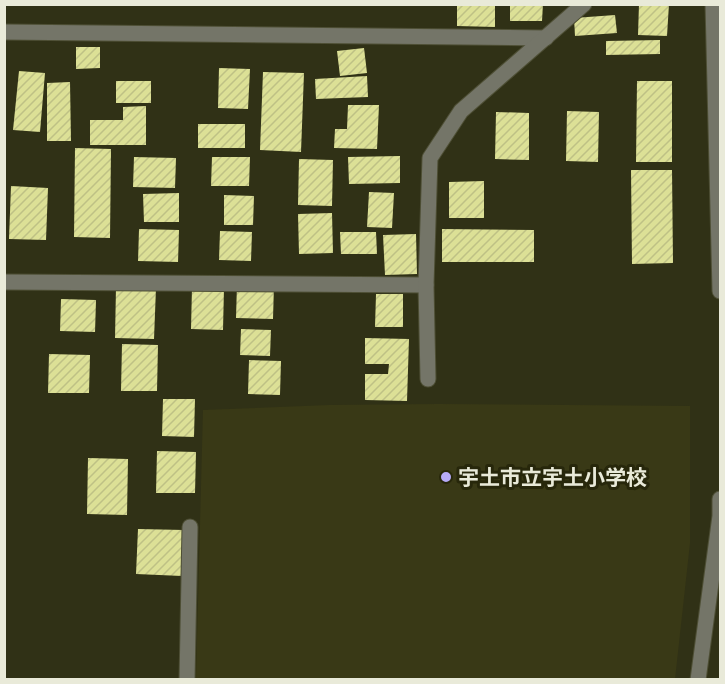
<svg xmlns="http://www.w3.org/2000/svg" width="725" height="684" font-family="'IBM Plex Serif','Noto Sans JP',serif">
	<defs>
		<pattern id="building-hatch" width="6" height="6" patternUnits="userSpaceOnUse" patternTransform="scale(1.5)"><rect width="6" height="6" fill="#dce096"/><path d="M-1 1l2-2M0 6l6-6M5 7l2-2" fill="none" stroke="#bec185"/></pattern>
	</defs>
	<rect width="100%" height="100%" fill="#303116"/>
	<!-- built -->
	<path fill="#393916" d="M438 404 690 406V543L675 679H196L203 410 329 405Z"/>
	<!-- building -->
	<g fill="url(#building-hatch)">
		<path d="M510 4H543L542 21H510Z"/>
		<path d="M639 4H669L667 36 638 35Z"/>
		<path d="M457 5H495V27L457 26Z"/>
		<path d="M615 15 617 33 575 36 574 18Z"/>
		<path d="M660 40V54L606 55V41Z"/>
		<path d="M76 47H100V68L76 69Z"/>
		<path d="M364 48 367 73 340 76 337 51Z"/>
		<path d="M219 68 250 69 248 109 218 108Z"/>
		<path d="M19 71 45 73 40 132 13 130Z"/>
		<path d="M263 72 304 73 301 152 260 150Z"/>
		<path d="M367 76 368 97 316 99 315 79Z"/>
		<rect x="116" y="81" width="35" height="22"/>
		<path d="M637 81H672V162H636Z"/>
		<path d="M70 82 71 141H47V83Z"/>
		<path d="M348 105H379L377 149 334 148 335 129H347Z"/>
		<path d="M146 106V145H90V120H123V107Z"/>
		<path d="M567 111 599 112 598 162 566 161Z"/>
		<path d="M496 112 529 113V160L495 159Z"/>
		<rect x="198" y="124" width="47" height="24"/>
		<path d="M75 148 111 149 110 238 74 237Z"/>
		<path d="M400 156V183L349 184 348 157Z"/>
		<path d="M134 157 176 158 175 188 133 187Z"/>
		<path d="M212 157H250L249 186H211Z"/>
		<path d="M299 159 333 160 332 206 298 205Z"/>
		<path d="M631 170H672L673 263 632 264Z"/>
		<path d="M484 181V218H449V182Z"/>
		<path d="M11 186 48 188 46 240 9 239Z"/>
		<path d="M369 192 394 193 392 228 367 227Z"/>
		<path d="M179 193V222H144L143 194Z"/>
		<path d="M224 195 254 196 253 225H224Z"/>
		<path d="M332 213 333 253 299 254 298 214Z"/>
		<path d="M139 229 179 230 178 262 138 261Z"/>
		<path d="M442 229 534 230V262H442Z"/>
		<path d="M220 231 252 232 251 261 219 260Z"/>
		<path d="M340 232H376L377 254H341Z"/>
		<path d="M416 234 417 274 385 275 383 235Z"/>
		<path d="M237 284 274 285 273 319 236 318Z"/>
		<path d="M116 287 156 288 154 339 115 338Z"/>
		<path d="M192 287 224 288 223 330 191 329Z"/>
		<path d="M376 294H403V327H375Z"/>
		<path d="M61 299 96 300 95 332 60 331Z"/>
		<path d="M241 329 271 330 270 356 240 355Z"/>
		<path d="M365 338 409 339 407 401 365 400V374H388L389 364H365Z"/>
		<path d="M122 344 158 345 157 391H121Z"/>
		<path d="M49 354 90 355 89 393H48Z"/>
		<path d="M249 360 281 361 280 395 248 394Z"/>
		<path d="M163 399H195L194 437 162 436Z"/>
		<path d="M157 451 196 452 195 493H156Z"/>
		<path d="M88 458 128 459 127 515 87 514Z"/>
		<path d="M138 529 184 530 182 576 136 574Z"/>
	</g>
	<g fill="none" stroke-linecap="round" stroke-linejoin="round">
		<!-- minor casing -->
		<g stroke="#4e4f35" stroke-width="17">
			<g id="minor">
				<path d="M713 4 720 291"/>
				<path d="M4 32 546 38"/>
				<path d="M4 282 426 285"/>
				<path d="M428 379 426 285 430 158 461 111 584 4"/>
				<path d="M187 680 190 527"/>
				<path d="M698 680 720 516V499"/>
			</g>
		</g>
		<!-- minor -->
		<use href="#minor" stroke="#747568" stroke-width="15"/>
	</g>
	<!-- markers -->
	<circle fill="#b7abf8" stroke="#27270b" stroke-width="2" cx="446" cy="477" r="6"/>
	<g text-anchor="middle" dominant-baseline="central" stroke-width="6" stroke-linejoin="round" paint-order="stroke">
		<!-- poi labels -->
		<g font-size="21" font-weight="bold" fill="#e9ead9" stroke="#27270b" text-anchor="start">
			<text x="458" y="477">宇土市立宇土小学校</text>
		</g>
	</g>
	<!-- border -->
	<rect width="725" height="684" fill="none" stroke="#e9ead9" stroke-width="12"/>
</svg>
